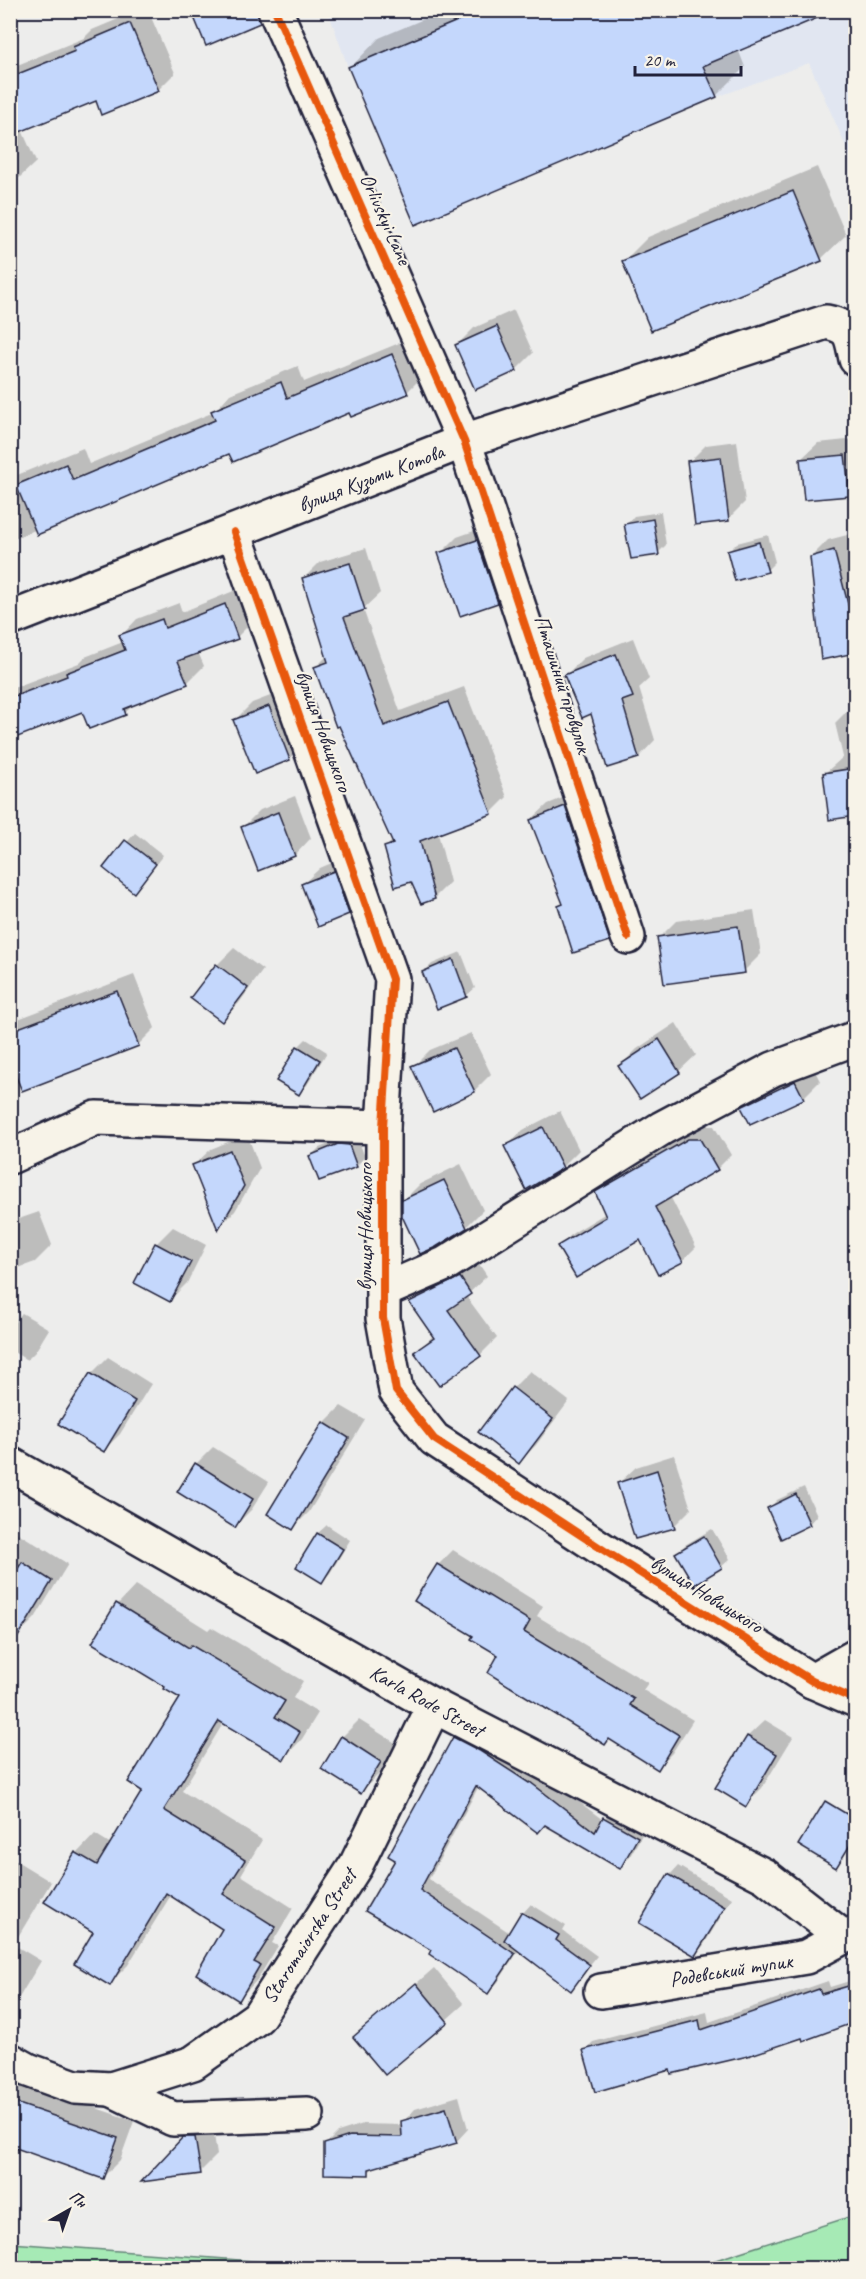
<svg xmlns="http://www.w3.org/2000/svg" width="866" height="2279" font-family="Caveat,sans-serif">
	<rect width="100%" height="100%" fill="#ededec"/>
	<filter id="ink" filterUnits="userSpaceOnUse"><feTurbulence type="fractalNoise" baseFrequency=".0167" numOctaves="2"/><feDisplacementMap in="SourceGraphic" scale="12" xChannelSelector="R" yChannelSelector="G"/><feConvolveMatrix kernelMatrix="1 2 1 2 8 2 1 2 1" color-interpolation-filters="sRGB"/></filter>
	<g filter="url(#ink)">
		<!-- built -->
		<path fill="#e1e6f1" d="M328 11H855V167L809 63 717 97 415 225 348 67Z"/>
		<!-- green -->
		<g fill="#a6eab5" stroke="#648678" stroke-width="1.5">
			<path d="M855 2215V2268H691Z"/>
			<path d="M11 2243 348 2268H11Z"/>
		</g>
		<!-- shadow -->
		<g fill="#0003">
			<path d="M140 10H148L175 73 158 90 96 99 22 130 36 162 19 178 10 182V68L84 38 92 30Z"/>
			<path d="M445 10H830L738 49 745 67 716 96 350 68 379 38Z"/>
			<path d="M817 167 846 235 821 259 652 329 624 261 648 237Z"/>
			<path d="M514 310 533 353 516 370 457 345 474 328Z"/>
			<path d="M409 339 424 375 407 392 230 452 10 540V478L83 448 89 464 214 412 230 394 298 366 304 382Z"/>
			<path d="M856 439V488L849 495 801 459 818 443Z"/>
			<path d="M737 441 745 502 728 519 689 462 706 445Z"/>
			<path d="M661 512 666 545 658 553 626 525 634 516Z"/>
			<path d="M494 524 514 585 497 602 440 554 457 537Z"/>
			<path d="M851 534 856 552V651L822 658 811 557 828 540Z"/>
			<path d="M768 535 775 562 767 570 728 552 737 543Z"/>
			<path d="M366 548 380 593 363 609 400 711 464 687 507 797 491 813 438 833 450 882 434 898 412 881 386 847 393 840 316 667 327 656 304 578 320 562Z"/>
			<path d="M241 588 254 620 237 637 198 652 204 666 187 683 135 703 125 713 83 710 10 738V689L79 663 85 657 123 642 121 636 137 619 179 603 182 612Z"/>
			<path d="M633 638 649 679 639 688 655 740 639 757 592 712 566 675 583 658Z"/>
			<path d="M856 656V673L853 659Z"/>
			<path d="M286 690 306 742 289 759 235 720 252 703Z"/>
			<path d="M856 705V815L831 818 824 774 843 757 835 723 852 706Z"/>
			<path d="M582 790 626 923 609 940 560 906 564 902 531 820 548 804Z"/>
			<path d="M295 796 311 838 295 855 243 827 260 810Z"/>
			<path d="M135 833 163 855 142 882 105 868Z"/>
			<path d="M350 855 365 896 348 913 303 884 320 868Z"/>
			<path d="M754 910 761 954 744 971 659 938 676 921Z"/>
			<path d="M856 919V954L851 924Z"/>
			<path d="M234 948 263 970 239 1003 222 1020 217 965Z"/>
			<path d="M461 952 475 988 466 996 424 972 432 964Z"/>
			<path d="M134 975 155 1028 138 1045 10 1058V1026L18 1019Z"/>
			<path d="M676 1023 696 1055 679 1071 640 1097 620 1066 637 1049Z"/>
			<path d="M471 1033 491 1074 474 1091 413 1067 430 1050Z"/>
			<path d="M306 1039 327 1052 307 1085 299 1093 298 1047Z"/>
			<path d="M812 1065 820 1081 803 1098 743 1107 760 1091Z"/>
			<path d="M560 1111 579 1150 562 1167 506 1147 523 1130Z"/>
			<path d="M704 1126H714L731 1155 717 1169 670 1196 696 1247 682 1261 641 1238 559 1247 573 1233 606 1213 596 1193 610 1179Z"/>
			<path d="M247 1134 260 1168 235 1211 219 1227 194 1165 211 1149Z"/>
			<path d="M348 1137H357L365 1157 356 1166 311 1156 319 1148Z"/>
			<path d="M461 1164 483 1210 466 1227 403 1201 420 1184Z"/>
			<path d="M39 1212 52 1245 35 1262 10 1271V1222Z"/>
			<path d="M173 1227 206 1245 187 1283 170 1300 156 1244Z"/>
			<path d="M477 1261 487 1276 466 1296 497 1338 480 1355 416 1352 434 1335 411 1302 427 1285Z"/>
			<path d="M22 1313 49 1329 35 1352 27 1360 10 1350V1327Z"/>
			<path d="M108 1357 151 1384 120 1434 104 1450 91 1374Z"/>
			<path d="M530 1371 569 1401 536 1445 519 1462 513 1388Z"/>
			<path d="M341 1406 365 1420 309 1512 292 1529 269 1514 324 1423Z"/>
			<path d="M213 1447 269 1482 252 1509 235 1526 196 1464Z"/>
			<path d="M674 1455 691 1509 674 1526 619 1483 636 1467Z"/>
			<path d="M804 1487 817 1515 809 1524 769 1509 777 1500Z"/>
			<path d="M327 1525 350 1540 330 1573 322 1581 298 1567 318 1533Z"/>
			<path d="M10 1528 68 1564 35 1618 18 1635 10 1630Z"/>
			<path d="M712 1529 730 1559 721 1567 694 1583 677 1554 685 1545Z"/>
			<path d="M453 1550 543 1606 537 1616 648 1683 643 1690 693 1720 672 1753 657 1768 610 1738 605 1743 500 1654 438 1565Z"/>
			<path d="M136 1585 208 1630 211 1627 303 1681 293 1698 318 1713 302 1739 284 1758 224 1722 182 1791 262 1840 241 1875 293 1908 272 1943 278 1946 257 1980 239 1999 225 1929 171 1895 128 1965 109 1984 95 1932 46 1902 77 1853 95 1834 111 1844 144 1790 182 1698 168 1687 94 1643 118 1604Z"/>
			<path d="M359 1720 397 1744 378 1775 361 1792 342 1737Z"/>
			<path d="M765 1720 793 1737 762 1788 745 1805 717 1788 748 1736Z"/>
			<path d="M465 1727 541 1773 603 1820 615 1808 647 1826 630 1856 620 1867 479 1786 429 1879 510 1933 523 1913 531 1904 566 1926 563 1931 597 1956 570 1989 519 1950 498 1982 488 1992 433 1950 397 1859 454 1738Z"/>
			<path d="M10 1857 51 1882 10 1950Z"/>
			<path d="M678 1866 732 1898 703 1946 695 1954 641 1923 670 1875Z"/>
			<path d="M16 1946 41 1961 17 2001 10 2007V1950Z"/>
			<path d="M434 1968 464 2004 386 2073 355 2037Z"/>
			<path d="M856 1979V2025L854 2020 803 2036 672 2069 585 2050 593 2042 707 2012 709 2022 828 1981 830 1987Z"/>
			<path d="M10 2067 32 2086 134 2121 120 2160 103 2177 10 2133Z"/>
			<path d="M459 2096 468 2129 456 2142 376 2165 368 2173 326 2144 338 2132 363 2124 403 2125V2122L415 2109Z"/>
			<path d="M201 2121H212L217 2155 200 2172 184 2138Z"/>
		</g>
		<!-- building -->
		<g fill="#c4d7fc" stroke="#22223b" stroke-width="1.5">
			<path d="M191 10H257L260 23 206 46Z"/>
			<path d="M458 10H834V11L703 66 717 97 415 225 348 67 462 19Z"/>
			<path d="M130 23 159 91 101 115 96 101 10 136V77L75 51 73 47Z"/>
			<path d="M793 191 822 261 651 331 622 261Z"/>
			<path d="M497 326 517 371 475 390 455 345Z"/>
			<path d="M392 354 408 394 351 417 349 413 233 462 229 454 37 535 16 485 66 464 73 480 215 420 211 411 281 382 287 398Z"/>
			<path d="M845 455 850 496 804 500 800 459Z"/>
			<path d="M721 457 729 521 695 525 687 461Z"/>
			<path d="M653 519 659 555 631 559 624 524Z"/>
			<path d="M477 540 498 603 460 616 438 553Z"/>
			<path d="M759 542 768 572 735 581 727 551Z"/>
			<path d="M834 550 855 631V653L821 660 810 557Z"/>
			<path d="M350 563 365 610 344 617 384 726 448 702 492 814 420 841 435 899 421 904 411 882 395 887 384 847 393 844 339 726 336 727 314 667 328 662 302 578Z"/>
			<path d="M225 604 238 639 178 661 188 684 124 709 126 715 89 729 82 712 10 740V698L67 676 66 673 125 650 119 635 162 619 165 628Z"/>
			<path d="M616 654 633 697 622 701 639 758 607 768 591 714 582 718 564 675Z"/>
			<path d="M269 706 290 760 255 774 233 720Z"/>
			<path d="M855 768V816L829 820 823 773Z"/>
			<path d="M565 806 610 941 573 953 558 906 563 904 530 820Z"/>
			<path d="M278 812 295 856 258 871 241 827Z"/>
			<path d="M125 840 156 864 134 893 103 868Z"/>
			<path d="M334 871 349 914 318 927 301 884Z"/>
			<path d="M738 926 745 973 664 984 657 937Z"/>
			<path d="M453 959 467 997 437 1009 422 972Z"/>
			<path d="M216 964 248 988 222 1022 190 998Z"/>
			<path d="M117 991 139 1046 22 1091 10 1062V1031Z"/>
			<path d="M659 1039 680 1073 640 1099 618 1066Z"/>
			<path d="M297 1046 320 1060 299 1095 276 1081Z"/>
			<path d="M454 1048 475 1092 433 1112 411 1066Z"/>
			<path d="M795 1081 804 1099 750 1124 741 1107Z"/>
			<path d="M543 1127 563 1168 526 1190 504 1146Z"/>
			<path d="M688 1139H700L718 1170 655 1207 683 1262 658 1275 640 1240 576 1278 557 1246 606 1217 595 1192Z"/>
			<path d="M338 1144 349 1145 357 1167 319 1181 309 1156Z"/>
			<path d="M230 1150 244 1186 218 1230 192 1165Z"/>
			<path d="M444 1180 467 1228 436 1247 420 1254 402 1216V1200Z"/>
			<path d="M155 1243 191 1262 170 1302 134 1283Z"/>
			<path d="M460 1277 471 1294 448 1310 481 1356 439 1386 414 1352 434 1338 409 1302Z"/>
			<path d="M90 1373 135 1401 104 1452 58 1424Z"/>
			<path d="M512 1387 553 1419 519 1464 478 1432Z"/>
			<path d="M323 1422 349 1438 293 1530 267 1514Z"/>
			<path d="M195 1463 253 1499 235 1528 177 1492Z"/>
			<path d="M657 1470 675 1528 635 1539 617 1483Z"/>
			<path d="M796 1494 810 1525 781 1539 767 1508Z"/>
			<path d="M317 1533 343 1549 322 1583 296 1567Z"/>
			<path d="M704 1536 722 1568 694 1585 675 1553Z"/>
			<path d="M22 1562 52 1581 10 1650V1581Z"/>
			<path d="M437 1564 530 1621 524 1632 634 1699 630 1705 679 1735 658 1770 609 1739 605 1745 488 1673 498 1655 471 1639 473 1636 414 1601Z"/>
			<path d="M116 1603 189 1648 191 1645 285 1701 275 1717 300 1732 284 1760 219 1721 164 1810 245 1860 223 1894 276 1927 254 1962 260 1965 239 2001 196 1974 222 1929 166 1893 110 1986 74 1964 93 1932 44 1902 75 1852 97 1865 142 1791 128 1782 180 1698 164 1689 165 1687 92 1643Z"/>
			<path d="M341 1736 381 1762 361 1794 321 1769Z"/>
			<path d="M747 1736 777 1754 746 1807 715 1788Z"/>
			<path d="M453 1737 480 1751 529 1783 530 1782 595 1832 603 1817 638 1837 620 1869 545 1825 538 1833 476 1786 420 1890 515 1954 488 1994 429 1954 431 1950 365 1911 395 1860 388 1856Z"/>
			<path d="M825 1801 855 1819V1837L836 1868 798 1845Z"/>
			<path d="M668 1874 725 1907 695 1956 639 1923Z"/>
			<path d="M521 1912 559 1935 556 1940 590 1965 571 1991 504 1940Z"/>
			<path d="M416 1983 448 2022 385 2075 353 2037Z"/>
			<path d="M855 1984V2022L803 2041 802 2038 748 2056 671 2074 670 2070 595 2092 583 2050 699 2020 701 2030 819 1989 821 1994Z"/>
			<path d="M10 2101 118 2138 103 2179 10 2146Z"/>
			<path d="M446 2108 457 2143 369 2169V2175L324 2174V2144L350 2136 402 2137 401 2121Z"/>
			<path d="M183 2137H195L201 2174 141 2182Z"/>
		</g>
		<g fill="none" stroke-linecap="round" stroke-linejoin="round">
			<!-- street casing -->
			<g stroke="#22223b" stroke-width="38">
				<g id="street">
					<path d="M275 10 464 441 628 937"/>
					<path d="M234 532 392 979 383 1127V1318L396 1391 434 1439 605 1551 812 1681 856 1700"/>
					<path d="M10 619 464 441 826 322C852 327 851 336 856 359"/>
					<path d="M10 1157 96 1118 383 1127"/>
					<path d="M383 1291 445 1264 662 1128 773 1069 856 1038"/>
					<path d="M10 1464 434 1706 765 1876 843 1937"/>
					<path d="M812 1681 856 1656"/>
					<path d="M601 1991 806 1957 843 1937 856 1933"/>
					<path d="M10 2060 28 2070 75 2087 111 2089 193 2063 258 2017 356 1865 434 1706"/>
					<path d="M111 2089 173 2119 307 2114"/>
				</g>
			</g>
			<!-- street -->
			<use href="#street" stroke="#f7f3e8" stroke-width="33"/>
			<!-- cycleway casing -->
			<g stroke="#f7f3e8" stroke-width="11">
				<g id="cycleway">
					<path d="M275 10 464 441 628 937"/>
					<path d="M234 532 392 979 383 1127V1318L396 1391 434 1439 605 1551 812 1681 856 1700"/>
				</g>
			</g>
			<!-- cycleway -->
			<use href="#cycleway" stroke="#e8590c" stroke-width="8"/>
		</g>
	</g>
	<g text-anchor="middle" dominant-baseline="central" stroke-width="4.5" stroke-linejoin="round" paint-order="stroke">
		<!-- street labels -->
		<g font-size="21" fill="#22223b" stroke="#f7f3e8">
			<text transform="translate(386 219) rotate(66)">Orlivskyi Lane</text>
			<text transform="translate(371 478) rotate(-21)">вулиця Кузьми Котова</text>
			<text transform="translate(563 684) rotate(72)">Пташиний провулок</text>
			<text transform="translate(324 731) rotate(70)">вулиця Новицького</text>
			<text transform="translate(365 1227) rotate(-90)">вулиця Новицького</text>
			<text transform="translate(707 1594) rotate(32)">вулиця Новицького</text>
			<text transform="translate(427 1701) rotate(29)">Karla Rode Street</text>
			<text transform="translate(309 1936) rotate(-57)">Staromaiorska Street</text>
			<text transform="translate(731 1970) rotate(-9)">Родевський тупик</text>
		</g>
	</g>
	<!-- margin -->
	<rect width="866" height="2279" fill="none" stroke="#f7f3e8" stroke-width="36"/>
	<rect x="18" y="18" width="830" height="2243" fill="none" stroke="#22223b" stroke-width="2" filter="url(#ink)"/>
	<!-- north arrow -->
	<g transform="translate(69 2210) rotate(40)" stroke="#f7f3e8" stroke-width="4.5" paint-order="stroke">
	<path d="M0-4.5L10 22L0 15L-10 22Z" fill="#22223b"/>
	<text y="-9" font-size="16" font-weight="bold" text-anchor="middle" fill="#22223b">Пн</text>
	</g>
	<!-- scale -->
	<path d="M635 66v9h106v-9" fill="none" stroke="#22223b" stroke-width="3"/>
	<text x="644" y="66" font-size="18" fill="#22223b" stroke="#f7f3e8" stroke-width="4.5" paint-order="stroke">20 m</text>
</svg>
